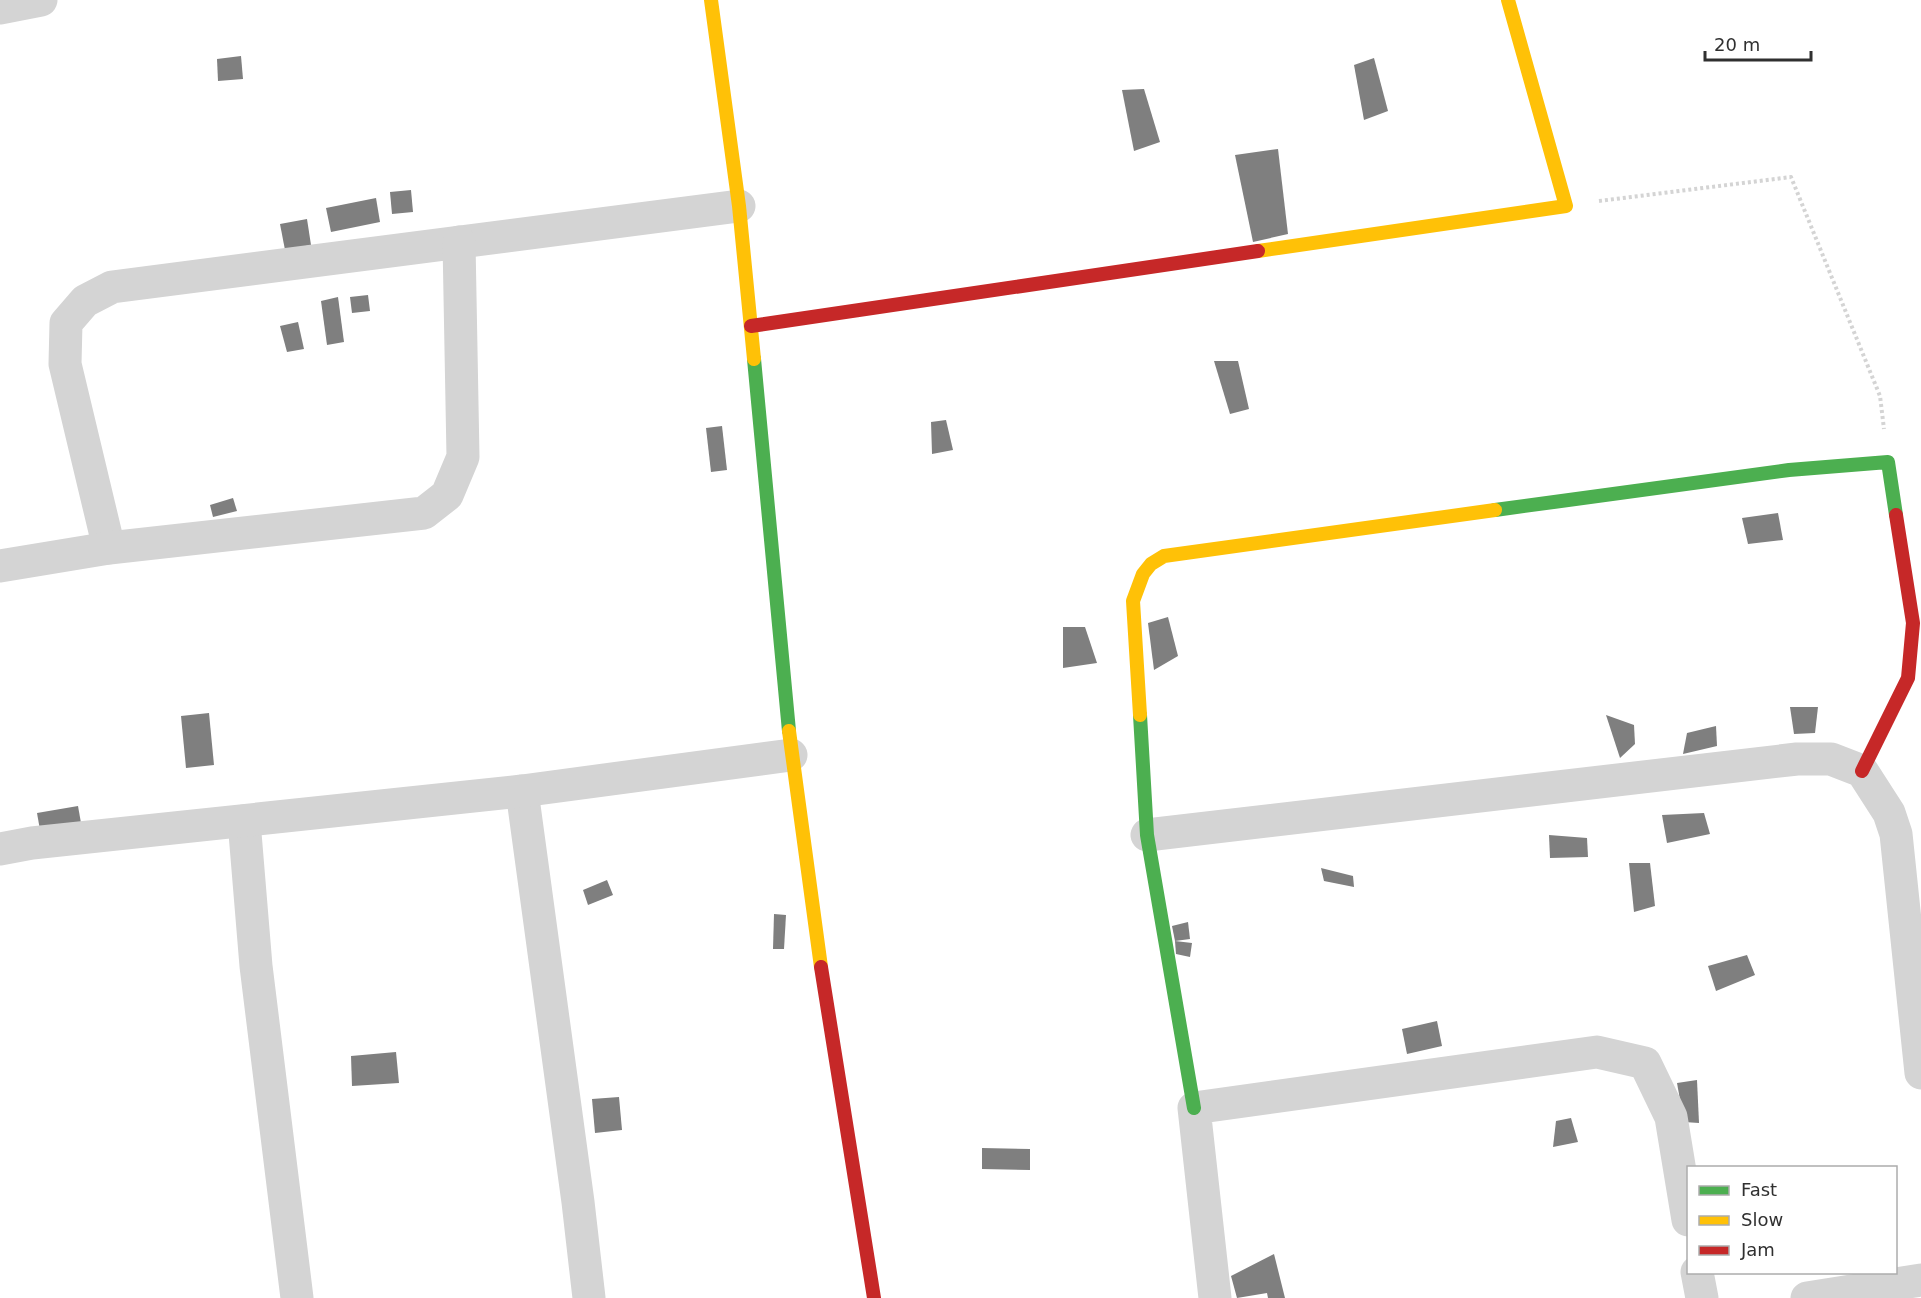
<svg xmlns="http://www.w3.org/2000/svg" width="1921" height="1298" font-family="'DejaVu Sans',sans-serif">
	<rect width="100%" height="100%" fill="#fff"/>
	<!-- building -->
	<g fill="#7f7f7f">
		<path d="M241 56 243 79 218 81 217 59Z"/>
		<path d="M1374 58 1388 111 1364 120 1354 65Z"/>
		<path d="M1144 89 1160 142 1134 151 1122 90Z"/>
		<path d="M1278 149 1288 234 1253 242 1235 155Z"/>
		<path d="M411 190 413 212 392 214 390 192Z"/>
		<path d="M376 198 380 222 331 232 326 208Z"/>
		<path d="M307 219 311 245 285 250 280 224Z"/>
		<path d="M368 295 370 311 352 313 350 297Z"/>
		<path d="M338 297 344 342 327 345 321 301Z"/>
		<path d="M298 322 304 349 287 352 280 326Z"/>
		<path d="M1214 361H1238L1249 409 1230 414Z"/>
		<path d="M946 420 953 450 932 454 931 422Z"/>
		<path d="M722 426 727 470 711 472 706 428Z"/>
		<path d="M233 498 237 511 213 517 210 505Z"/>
		<path d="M1778 513 1783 540 1748 544 1742 518Z"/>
		<path d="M1168 617 1178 656 1154 670 1148 623Z"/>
		<path d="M1063 627H1085L1097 663 1063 668Z"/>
		<path d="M1790 707H1818L1815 733 1794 734Z"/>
		<path d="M209 713 214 765 186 768 181 716Z"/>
		<path d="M1606 715 1634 725 1635 744 1620 758Z"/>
		<path d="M1716 726 1717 746 1683 754 1687 733Z"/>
		<path d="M78 806 81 823 40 830 37 813Z"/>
		<path d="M1704 813 1710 834 1667 843 1662 815Z"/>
		<path d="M1549 835 1587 838 1588 857 1550 858Z"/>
		<path d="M1629 863H1650L1655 906 1634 912Z"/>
		<path d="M1321 868 1353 876 1354 887 1324 881Z"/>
		<path d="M607 880 613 895 588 905 583 890Z"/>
		<path d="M774 914 786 915 784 949H773Z"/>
		<path d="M1188 922 1190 939 1175 941 1172 926Z"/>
		<path d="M1175 941 1192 943 1190 957 1176 954Z"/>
		<path d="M1747 955 1755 975 1716 991 1708 966Z"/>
		<path d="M1437 1021 1442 1046 1407 1054 1402 1029Z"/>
		<path d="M396 1052 399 1083 352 1086 351 1056Z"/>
		<path d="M1697 1080 1699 1123 1684 1122 1677 1083Z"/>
		<path d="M619 1097 622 1130 595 1133 592 1099Z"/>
		<path d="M1571 1118 1578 1142 1553 1147 1556 1121Z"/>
		<path d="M982 1148 1030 1149V1170L982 1169Z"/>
		<path d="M1274 1254 1285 1298H1268L1267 1293 1237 1298 1231 1276Z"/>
	</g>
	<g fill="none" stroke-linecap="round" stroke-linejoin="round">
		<!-- path -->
		<path stroke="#d4d4d4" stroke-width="4" stroke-dasharray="3 3" stroke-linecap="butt" d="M1599 201 1791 177 1880 396 1884 429"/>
		<!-- street -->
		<g stroke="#d4d4d4" stroke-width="33">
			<path d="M0 8 41 0"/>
			<path d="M109 548 65 364 66 323 85 301 112 287 739 206"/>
			<path d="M0 566 109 548 424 513 447 495 463 457 459 242"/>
			<path d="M522 791 578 1202 589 1298"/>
			<path d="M244 821 256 966 297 1298"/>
			<path d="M1147 835 1797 759H1831L1862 771 1889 813 1896 834 1921 1073"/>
			<path d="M0 849 32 843 522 791 791 755"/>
			<path d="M1697 1272 1702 1298"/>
			<path d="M1215 1298 1194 1108 1597 1052 1645 1063 1671 1117 1688 1220"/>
			<path d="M1807 1298 1921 1280"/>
		</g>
		<!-- fast -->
		<g stroke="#4caf50" stroke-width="14">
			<path d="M754 359 789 731"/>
			<path d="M1495 510 1789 470 1888 462 1896 515"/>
			<path d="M1140 715 1147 835 1194 1108"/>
		</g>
		<!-- slow -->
		<g stroke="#ffc107" stroke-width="14">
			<path d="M711 0 739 206 754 359"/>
			<path d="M1258 251 1566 206 1508 0"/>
			<path d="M1140 715 1133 601 1143 574 1151 564 1164 556 1495 510"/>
			<path d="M789 731 821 967"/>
		</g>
		<!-- jam -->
		<g stroke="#c62828" stroke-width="14">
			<path d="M751 326 1258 251"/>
			<path d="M1862 771 1908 678 1913 623 1896 515"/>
			<path d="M821 967 874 1298"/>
		</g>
	</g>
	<!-- legend -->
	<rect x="1687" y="1166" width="210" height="108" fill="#ffffff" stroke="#acacac" stroke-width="1.5"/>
	<rect x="1699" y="1186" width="30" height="9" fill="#4caf50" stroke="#acacac" stroke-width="1.5"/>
	<text x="1741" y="1196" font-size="18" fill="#303030">Fast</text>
	<rect x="1699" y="1216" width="30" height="9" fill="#ffc107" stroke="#acacac" stroke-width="1.5"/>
	<text x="1741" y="1226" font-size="18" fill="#303030">Slow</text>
	<rect x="1699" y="1246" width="30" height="9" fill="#c62828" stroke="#acacac" stroke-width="1.5"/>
	<text x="1741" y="1256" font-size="18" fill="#303030">Jam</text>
	<!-- scale -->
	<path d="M1705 51v9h106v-9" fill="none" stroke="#303030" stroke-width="3"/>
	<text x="1714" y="51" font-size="18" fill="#303030" stroke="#ffffff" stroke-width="4.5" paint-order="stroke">20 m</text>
</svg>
